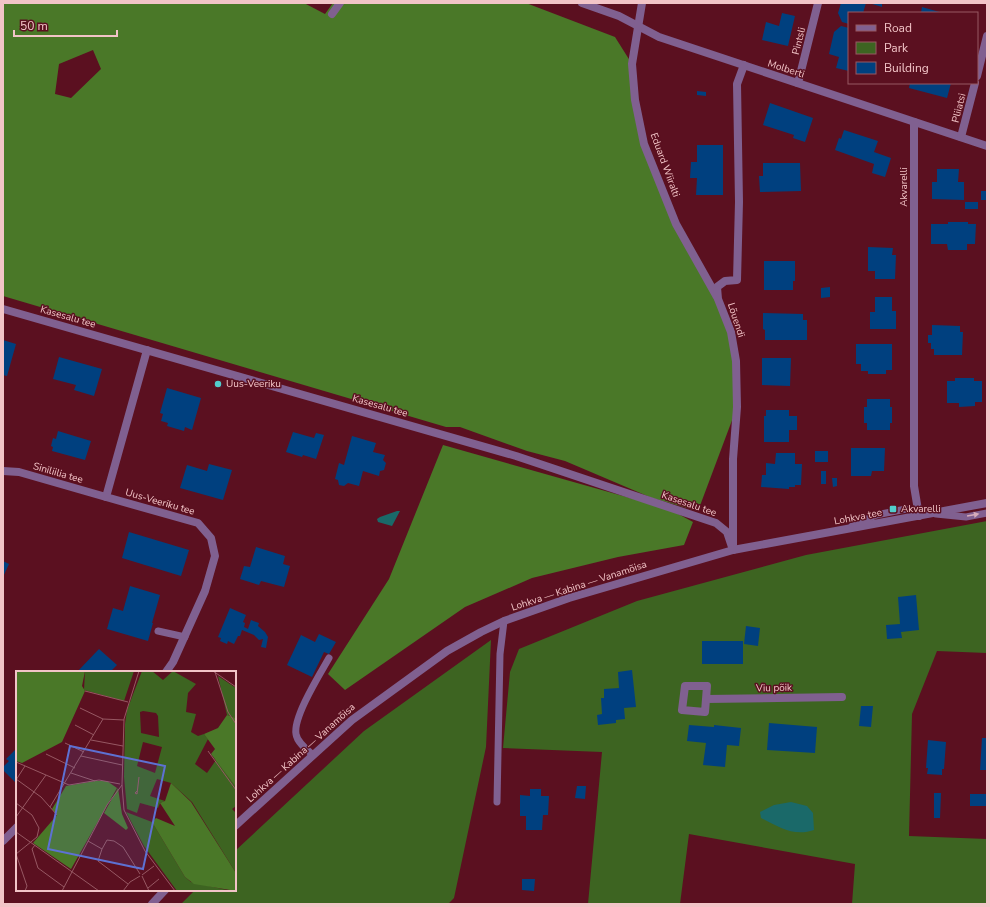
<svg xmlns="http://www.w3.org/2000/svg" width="990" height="907" font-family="'Nunito Sans',sans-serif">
	<rect width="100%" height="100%" fill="#5b1020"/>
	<!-- green -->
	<g fill="#3d6421">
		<path d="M987 521V653L937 651 912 714 909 836 987 839V904H852L855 864 689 834 680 904H588L602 752 503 748 510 672 519 649 637 601 806 555Z"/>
		<path d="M491 640 486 747 454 898 448 904H181L195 890H235V851L364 731Z"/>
	</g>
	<!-- forest -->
	<g fill="#4a7828" fill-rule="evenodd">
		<path d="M3 3H304L325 14 333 3H526L615 37 632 64 644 144 676 224 731 332 737 407 698 511 652 498 565 461 527 451 460 427H446L3 296ZM93 50 101 69 71 98 55 94 59 64Z"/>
		<path d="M443 445 669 509 693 522 684 545 618 557 532 578 465 607 345 690 328 674 389 579Z"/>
	</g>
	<!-- water -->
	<g fill="#1a6969">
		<path d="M397 511H400L392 526 378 522 377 519 380 517Z"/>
		<path d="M791 802 807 806 813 813 814 830C794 837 779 827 761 818L760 812 774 805Z"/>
	</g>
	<!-- building -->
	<g fill="#00407f">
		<path d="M841 3H866L863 13H849V24L842 22 838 13Z"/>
		<path d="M869 3H882V7Z"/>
		<path d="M922 7 943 13H921Z"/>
		<path d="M782 13 795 16 788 46 762 40 766 22 779 26Z"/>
		<path d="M841 26 849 28V71L836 68 839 57 829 54 834 32Z"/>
		<path d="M910 83H951L947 98 909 88Z"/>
		<path d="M697 91 706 92V96L697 95Z"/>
		<path d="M770 103 813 118 805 142 793 138 794 135 763 125Z"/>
		<path d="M844 130 878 141 874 152 891 158 885 177 872 173 874 164 835 150 839 138 841 139Z"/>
		<path d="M697 145H723V195H696L697 178H690L691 162H697Z"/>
		<path d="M763 163H800L801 191 760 192 759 176H763Z"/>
		<path d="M937 169H959L958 182H964V200L932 199V182H937Z"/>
		<rect x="981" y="191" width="6" height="9"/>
		<rect x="965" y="202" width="13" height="7"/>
		<path d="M948 222H968V224H976L975 244H967V250H948L947 244H931V224H948Z"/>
		<path d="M868 247 893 248 892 255H896L895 279H875V271H868Z"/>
		<path d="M764 261H795V281H793V290H764Z"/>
		<path d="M830 287V297L821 298V288Z"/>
		<path d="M875 297H892V311H896V329H870V312H875Z"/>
		<path d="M763 313 803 314V320H807V340H765V330L763 329Z"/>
		<path d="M932 325 960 326V332H963L962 355H934V349H931V343H928V335H932Z"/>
		<path d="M3 340 16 344 7 376 3 375Z"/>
		<path d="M856 344H892V370H886V374H868V371H861V364H856Z"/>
		<path d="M59 357 102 369 94 396 74 390 76 385 53 379Z"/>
		<path d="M762 358H791L790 386 762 385Z"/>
		<path d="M955 378H974V381H982V402H975V406L959 407V403H947V381H955Z"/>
		<path d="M215 382 223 384 222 387 214 385Z"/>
		<path d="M167 388 201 398 192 430 185 427 184 431 167 426 168 423 161 421 163 414 160 413Z"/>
		<path d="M867 399H890V407H892V423H890V430H867V423H864V407H867Z"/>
		<path d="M766 410H789V416H797V430H789V442H764V416H766Z"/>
		<path d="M58 431 91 441 85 460 52 451 53 447 51 446 53 438 56 439Z"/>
		<path d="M293 432 314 438 316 433 324 435 316 459 303 455 302 457 286 452Z"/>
		<path d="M352 436 376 443 373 452 385 455 383 460 386 463 384 470 380 471 379 476 363 471 359 486 348 483 344 486 339 485 338 480 335 479 339 463 344 465Z"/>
		<path d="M851 448H885L884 471H872L871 476H851Z"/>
		<rect x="815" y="451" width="13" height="11"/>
		<path d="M776 453H795V464H802L801 485H795V487H789V489L761 487 762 475H766V463L775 464Z"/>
		<path d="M209 464 232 470 223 500 180 488 187 465 207 471Z"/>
		<rect x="821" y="471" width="5" height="13"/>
		<path d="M832 478H837V486L833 487Z"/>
		<path d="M129 532 189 550 181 576 122 558Z"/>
		<path d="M256 547 285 556 283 564 290 566 284 587 261 581 259 585 240 579 244 566 250 567Z"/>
		<path d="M3 561 9 564 3 577Z"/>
		<path d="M130 586 160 595 152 623H153L148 641 107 629 113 608 123 611Z"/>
		<path d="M916 595 919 630 901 632 902 638 887 639 886 625 900 624 898 597Z"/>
		<path d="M230 608 246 615 243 622 245 623 244 627 248 629 251 620 259 623 258 626 265 632 268 637 266 648 261 647 263 639 259 640 254 635 242 630 240 636H238L234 644 228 641 227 644 220 641 221 638 218 637Z"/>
		<path d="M746 626 760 628 758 646 744 644Z"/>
		<path d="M319 634 336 642 329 654 324 652 312 677 287 665 301 635 315 642Z"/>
		<rect x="702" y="641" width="41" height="23"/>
		<path d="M99 649 117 665 110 672H77Z"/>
		<path d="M632 670 636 707 624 708 625 719 616 720V723L598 725 597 715 602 714 601 698H604V689L619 688 618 672Z"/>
		<path d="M861 706H873L871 727 859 726Z"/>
		<path d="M769 723 817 727 815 753 767 750Z"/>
		<path d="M689 725 714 727V725L741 728 739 746 727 745 725 767 703 765 706 743 687 741Z"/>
		<path d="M982 738H987V770H980Z"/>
		<path d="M928 740 946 742 944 769H942V775L927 774 928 768H926Z"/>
		<path d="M15 750 17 751V784L3 770V767L9 761 6 759Z"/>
		<path d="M577 786H586L585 799 575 798Z"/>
		<path d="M530 789H541V796H549L548 815H543L542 830H526V816H520V795L530 796Z"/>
		<path d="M934 793H941L940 818H934Z"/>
		<rect x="970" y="794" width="17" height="12"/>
		<path d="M522 879H535L534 891 522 890Z"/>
	</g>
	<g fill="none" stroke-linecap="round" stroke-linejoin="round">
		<!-- service -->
		<g stroke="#806090" stroke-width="7">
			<path d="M936 514 966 517 987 513"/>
			<path d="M852 526 876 515 906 509 919 516"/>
			<path d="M158 631 185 637"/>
			<path d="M313 755C306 749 297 742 296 734 293 717 320 674 329 658"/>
			<path d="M497 802 500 654 504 621"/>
		</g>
		<!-- minor -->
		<g stroke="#806090" stroke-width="8">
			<path d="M582 3 619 16 659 37 987 146"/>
			<path d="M642 3 632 64 635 100 644 144 676 224 717 297"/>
			<path d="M332 14 340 3"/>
			<path d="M977 76 987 36"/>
			<path d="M798 83 818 3"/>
			<path d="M914 122V486L919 516"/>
			<path d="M961 137 975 83"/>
			<path d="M3 309 516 456 716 523 727 532 733 550"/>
			<path d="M147 350 106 497 198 523 211 538 215 556 205 591 173 662 166 672"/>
			<path d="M3 471 19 472 106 497"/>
			<path d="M733 545V459L737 407 736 361 731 332 718 299 717 287 725 281 737 280 739 202 737 84 744 65"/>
			<path d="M706 699 707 686H685L682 710 705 712 706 699 842 697"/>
			<path d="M3 841 17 827"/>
		</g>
		<!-- tertiary -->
		<g stroke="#806090" stroke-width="8">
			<path d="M235 826 352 720 447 651 481 632 504 621 569 598 733 550 987 503"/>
			<path d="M152 904 165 890"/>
		</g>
	</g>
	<!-- one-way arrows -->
	<defs><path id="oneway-solid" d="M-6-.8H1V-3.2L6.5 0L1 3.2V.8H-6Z"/></defs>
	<use fill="#d6abb9" href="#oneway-solid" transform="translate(973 515) rotate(-10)"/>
	<!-- markers -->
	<g fill="#52cdcc" stroke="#5b1020" stroke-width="1.5">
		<circle cx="218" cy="384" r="4"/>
		<rect x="889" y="505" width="8" height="8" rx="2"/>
	</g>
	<g text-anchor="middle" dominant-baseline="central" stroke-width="3" stroke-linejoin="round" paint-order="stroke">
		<!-- street labels -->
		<g font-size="10" fill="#f2c4c7" stroke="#5b1020">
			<text transform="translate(799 41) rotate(-76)">Pintsli</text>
			<text transform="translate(786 69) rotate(18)">Molberti</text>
			<text transform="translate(959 108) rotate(-76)">Pliiatsi</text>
			<text transform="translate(665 165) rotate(70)">Eduard Wiiralti</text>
			<text transform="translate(904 187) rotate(-90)">Akvarelli</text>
			<text transform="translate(68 317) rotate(16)">Kasesalu tee</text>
			<text transform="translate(736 320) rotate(72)">Lõuendi</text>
			<text transform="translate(380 406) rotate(16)">Kasesalu tee</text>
			<text transform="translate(58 473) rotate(16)">Siniliilia tee</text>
			<text transform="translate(160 502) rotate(16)">Uus-Veeriku tee</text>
			<text transform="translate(689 504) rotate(19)">Kasesalu tee</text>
			<text transform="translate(858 517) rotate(-11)">Lohkva tee</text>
			<text transform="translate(579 586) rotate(-18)">Lohkva — Kabina — Vanamõisa</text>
			<text transform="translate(774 688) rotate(-1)">Viu põik</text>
			<text transform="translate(301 753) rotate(-42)">Lohkva — Kabina — Vanamõisa</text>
		</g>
		<!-- poi labels -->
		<g font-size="10" fill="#f2c4c7" stroke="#5b1020" text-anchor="start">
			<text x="226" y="384">Uus-Veeriku</text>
			<text x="901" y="509">Akvarelli</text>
		</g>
	</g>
	<!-- overview -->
	<g transform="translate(16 671)">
		<rect width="220" height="220" fill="#5b1020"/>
		<path d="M69 0H118L108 30 68 19ZM126 0H136L147 9 157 0 180 13 172 22 170 41 180 43 175 61 182 65 188 63 192 68 179 93 191 102 200 89 220 116V135L216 138 220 142V202L176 131 155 112 141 108 134 125 149 130 144 132 142 137 124 132 121 142 111 138 108 106 109 53 111 39ZM127 40 140 42 142 45 143 66 125 62 124 41ZM127 71 146 76 139 102 121 95ZM202 5 220 17V47L211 44ZM110 141 136 151 169 206 175 211 215 220H161L128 175Z" fill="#3d6421" fill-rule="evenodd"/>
		<path d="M0 0H69L66 15 69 20 46 71 6 92 0 90ZM211 44 220 47V116L195 83 199 78 188 63 202 57ZM79 110H91L101 117 55 198 17 172 41 144 36 138 50 115ZM155 112 175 131 220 202V220L178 213 169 206 136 151 140 147 159 155 144 132 149 130ZM102 117 106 143 112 157 110 159 88 142Z" fill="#4a7828"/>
		<path fill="none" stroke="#975863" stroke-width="1" d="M123 0 108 48 106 114 108 139 129 180 159 220M197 0 220 16M199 1 212 41 220 53M69 20 112 31M64 37 87 48 108 49M59 54 78 64M75 69 107 75M49 72 68 81M192 80 220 119M30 83 59 97M65 85 106 94M0 91 53 114 83 109 104 113M55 102 79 110M0 108 25 126 41 144M0 109 9 95M121 120 119 122 121 123 123 106M0 132 16 144 23 157 21 166 0 183M34 136 87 48M0 146 30 104M0 161 83 220M72 170 86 178 91 169 98 170 107 176 124 203M19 174 16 178 22 197 48 216M86 178 82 190 112 213M0 183 11 215 9 220M126 204 138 195M126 205 133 220M132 217 143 208M46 220 91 134 106 114M107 220 114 211 124 205"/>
		<path fill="#5d71d3" fill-opacity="0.15" stroke="#5d71d3" stroke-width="2" d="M54 75 149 95 127 198 32 178Z"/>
		<rect width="220" height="220" fill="none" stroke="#f2c4c7" stroke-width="2"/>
	</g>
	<!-- border -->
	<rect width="990" height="907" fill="none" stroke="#f2c4c7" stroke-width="8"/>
	<!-- legend -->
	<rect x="848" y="12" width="130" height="72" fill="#5b1020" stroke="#975863"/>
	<rect x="856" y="25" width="20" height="6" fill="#806090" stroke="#975863"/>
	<text x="884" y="32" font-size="12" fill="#f2c4c7">Road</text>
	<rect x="856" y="42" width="20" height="12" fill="#3d6421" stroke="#975863"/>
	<text x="884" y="52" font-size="12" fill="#f2c4c7">Park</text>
	<rect x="856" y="62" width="20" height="12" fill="#00407f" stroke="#975863"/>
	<text x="884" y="72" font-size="12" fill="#f2c4c7">Building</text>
	<!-- scale -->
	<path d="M14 30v6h103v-6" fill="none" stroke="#f2c4c7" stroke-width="2"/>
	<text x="20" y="30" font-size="12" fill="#f2c4c7" stroke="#5b1020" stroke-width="3" paint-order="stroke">50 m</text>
</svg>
